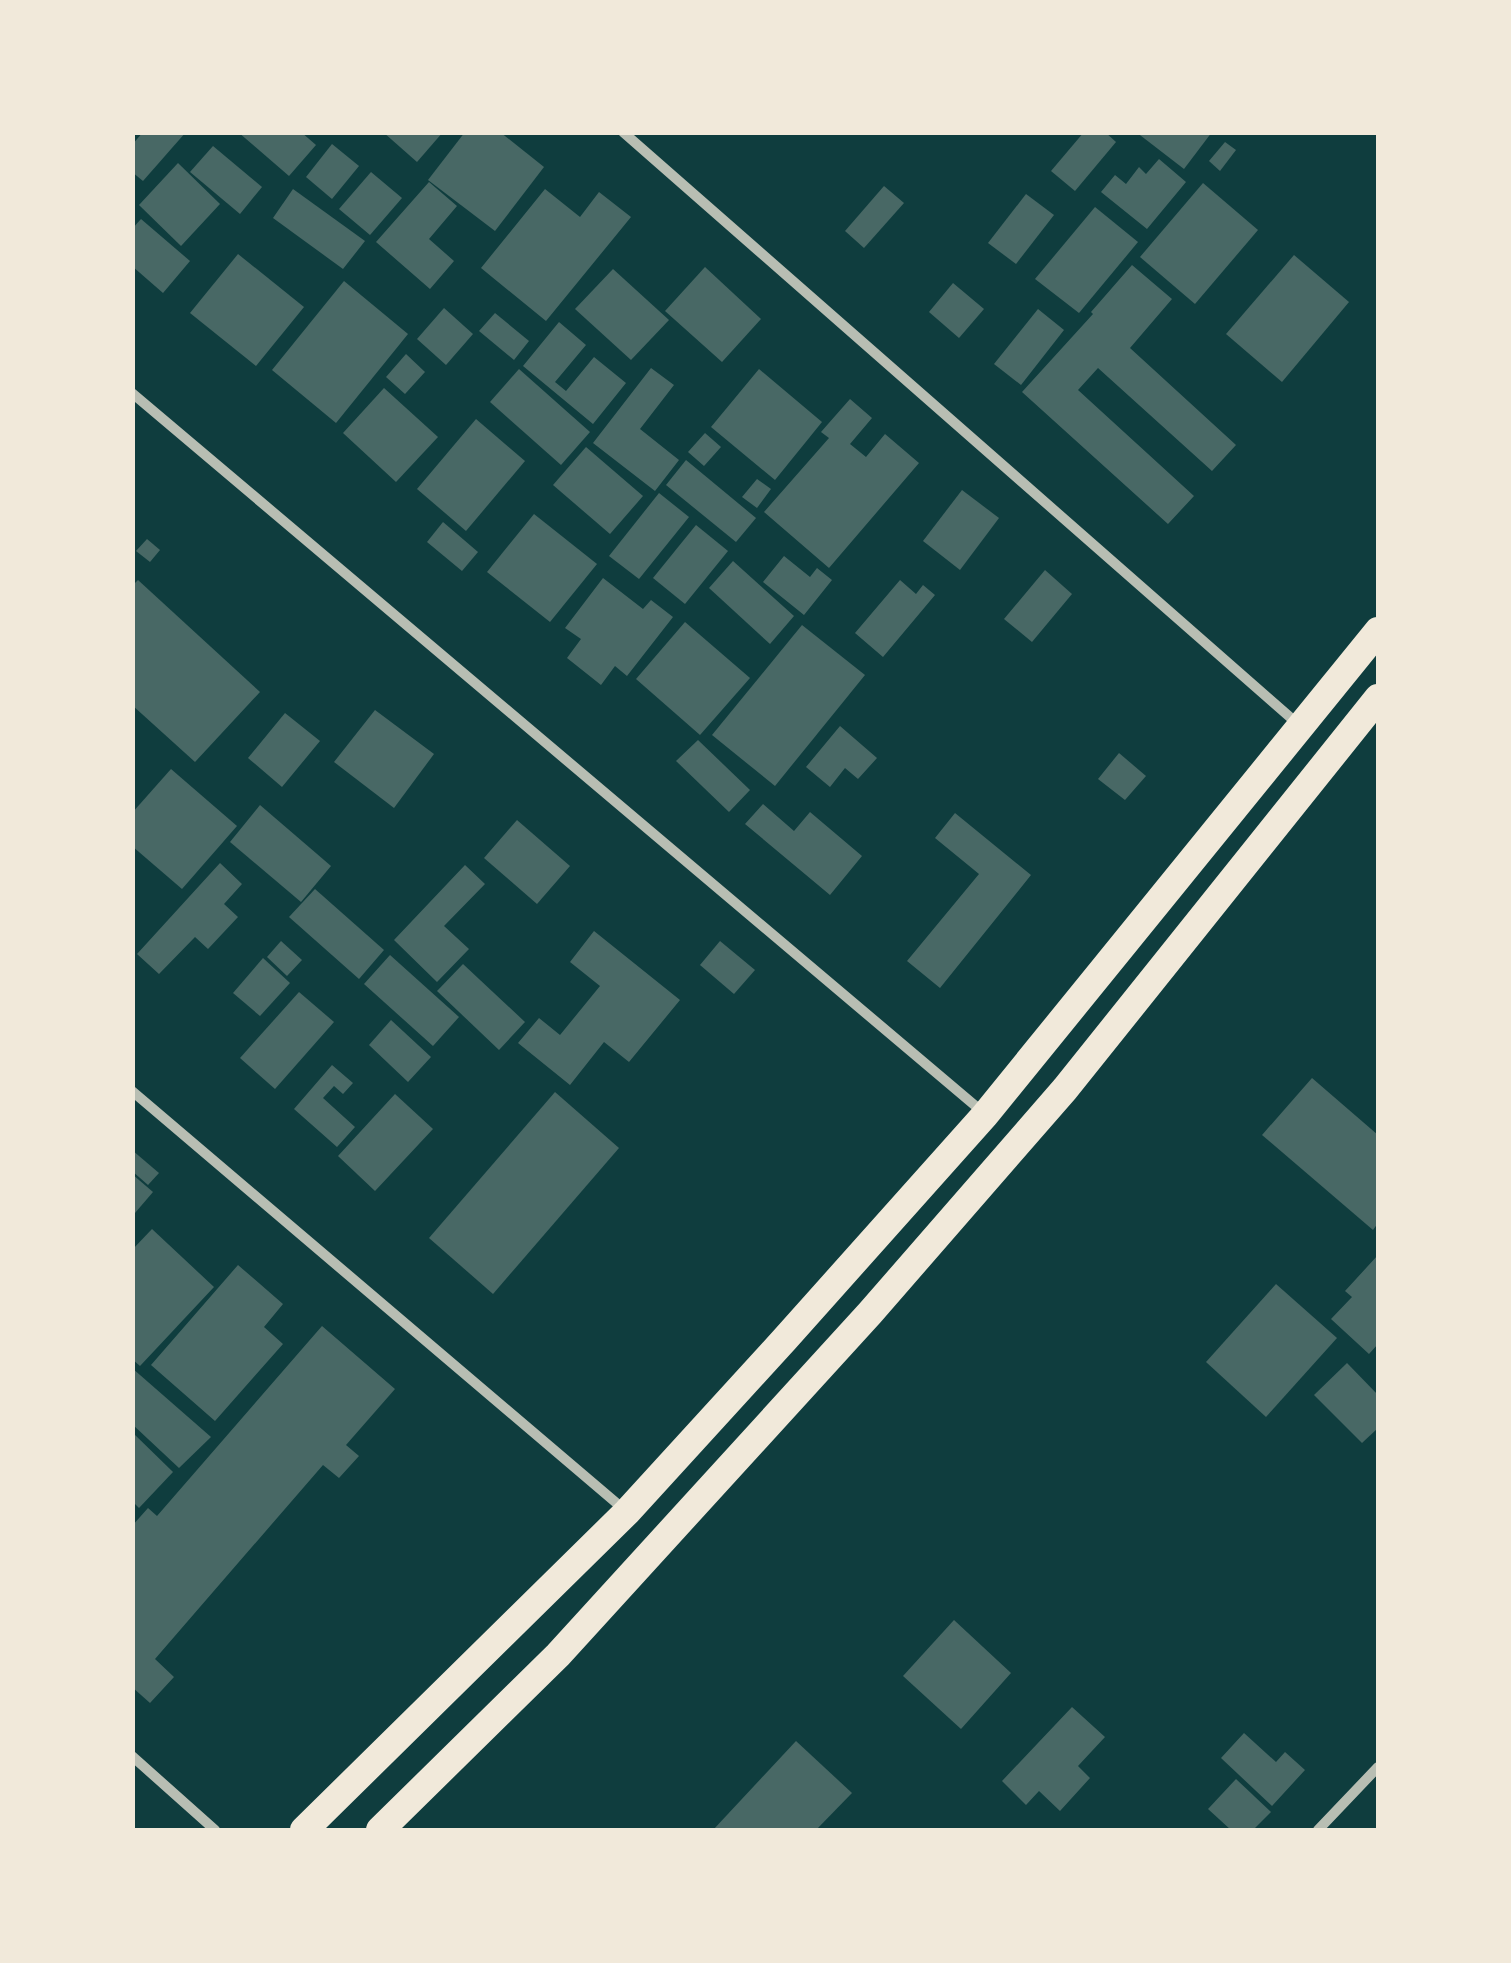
<svg xmlns="http://www.w3.org/2000/svg" width="1511" height="1963" font-family="'Sofia Sans Condensed',sans-serif">
	<rect width="100%" height="100%" fill="#0f3d3e"/>
	<!-- building -->
	<g fill="#486865">
		<path d="M143 132H186L143 181 132 172V145Z"/>
		<path d="M238 132H301L316 145 289 176Z"/>
		<path d="M383 132H443L417 162Z"/>
		<path d="M465 132H500L544 167 495 231 428 180Z"/>
		<path d="M1084 132H1105L1116 142 1075 191 1051 171Z"/>
		<path d="M1136 132H1212L1184 169Z"/>
		<path d="M1225 142 1236 150 1220 171 1209 161Z"/>
		<path d="M332 144 359 166 332 199 306 177Z"/>
		<path d="M213 146 262 187 240 214 190 172Z"/>
		<path d="M1159 159 1186 182 1147 229 1101 192 1115 175 1126 184 1139 167 1146 174Z"/>
		<path d="M178 163 220 204 181 246 139 205Z"/>
		<path d="M371 172 402 198 370 235 339 209Z"/>
		<path d="M429 182 457 206 429 239 454 261 430 289 376 242Z"/>
		<path d="M1203 183 1258 230 1195 304 1140 257Z"/>
		<path d="M884 186 904 203 864 248 845 231Z"/>
		<path d="M293 189 365 241 343 269 273 218Z"/>
		<path d="M545 189 580 217 599 192 631 217 546 321 481 268Z"/>
		<path d="M1026 194 1054 215 1016 264 988 243Z"/>
		<path d="M1095 207 1138 242 1079 313 1035 279Z"/>
		<path d="M141 219 190 261 163 293 132 266V229Z"/>
		<path d="M238 254 304 307 256 366 190 313Z"/>
		<path d="M1294 255 1349 302 1282 382 1226 334Z"/>
		<path d="M1132 265 1172 299 1130 348 1236 445 1212 471 1098 368 1078 390 1194 496 1168 524 1022 392 1093 314 1091 312Z"/>
		<path d="M705 267 761 319 722 362 665 311Z"/>
		<path d="M613 269 669 320 631 360 575 309Z"/>
		<path d="M344 281 408 334 336 423 272 370Z"/>
		<path d="M953 283 984 309 959 338 929 312Z"/>
		<path d="M444 308 473 334 446 365 417 339Z"/>
		<path d="M1038 309 1064 330 1021 385 994 364Z"/>
		<path d="M495 313 529 341 514 360 479 331Z"/>
		<path d="M559 322 586 345 555 382 566 391 594 357 626 383 593 424 523 366Z"/>
		<path d="M406 354 425 372 405 394 386 377Z"/>
		<path d="M651 368 674 385 640 429 679 460 655 491 593 443Z"/>
		<path d="M519 369 590 432 561 465 490 402Z"/>
		<path d="M759 369 822 422 775 480 711 427Z"/>
		<path d="M384 388 438 437 396 482 343 433Z"/>
		<path d="M850 399 872 418 850 444 866 457 885 434 919 463 829 568 764 512 829 438 821 432Z"/>
		<path d="M476 419 525 461 466 531 417 489Z"/>
		<path d="M705 433 721 447 704 466 688 452Z"/>
		<path d="M586 447 643 496 610 534 553 485Z"/>
		<path d="M686 460 756 518 736 542 666 485Z"/>
		<path d="M757 479 771 489 757 508 742 497Z"/>
		<path d="M962 490 999 518 960 570 923 541Z"/>
		<path d="M659 493 689 517 639 579 609 556Z"/>
		<path d="M534 514 597 564 550 622 487 572Z"/>
		<path d="M443 522 478 552 462 571 427 542Z"/>
		<path d="M696 525 728 551 685 604 653 578Z"/>
		<path d="M147 539 160 550 150 562 136 551Z"/>
		<path d="M784 556 810 577 817 568 832 580 804 615 763 582Z"/>
		<path d="M733 561 794 616 770 644 709 588Z"/>
		<path d="M1045 570 1072 594 1032 642 1004 619Z"/>
		<path d="M603 578 643 609 651 600 673 617 627 676 615 666 601 685 567 658 581 639 565 628Z"/>
		<path d="M138 580 260 692 195 762 132 705V586Z"/>
		<path d="M900 580 916 594 923 585 935 595 883 657 855 633Z"/>
		<path d="M685 622 750 678 700 735 636 679Z"/>
		<path d="M802 625 865 675 775 786 712 735Z"/>
		<path d="M375 710 434 754 394 808 334 762Z"/>
		<path d="M285 713 320 741 282 787 248 758Z"/>
		<path d="M840 726 877 758 858 779 845 768 830 787 806 767Z"/>
		<path d="M698 740 750 790 729 812 676 761Z"/>
		<path d="M1119 753 1146 776 1125 800 1098 779Z"/>
		<path d="M171 769 237 826 182 889 132 846V813Z"/>
		<path d="M763 804 794 831 810 812 862 856 830 895 745 824Z"/>
		<path d="M260 805 331 866 301 902 230 842Z"/>
		<path d="M955 813 1031 875 940 988 907 961 979 874 935 838Z"/>
		<path d="M517 820 570 866 537 904 484 858Z"/>
		<path d="M220 863 242 884 224 904 238 917 208 949 195 937 159 974 137 954Z"/>
		<path d="M465 865 485 884 444 926 469 949 437 982 394 940Z"/>
		<path d="M315 889 384 950 359 979 289 917Z"/>
		<path d="M594 931 680 1000 629 1062 604 1042 570 1085 518 1043 539 1018 560 1035 600 986 570 962Z"/>
		<path d="M281 941 302 960 287 976 267 957Z"/>
		<path d="M720 941 755 970 734 994 700 965Z"/>
		<path d="M390 955 459 1017 433 1046 364 984Z"/>
		<path d="M263 958 290 983 260 1016 233 993Z"/>
		<path d="M463 964 525 1022 499 1050 437 991Z"/>
		<path d="M299 992 334 1022 275 1089 240 1058Z"/>
		<path d="M391 1020 431 1057 408 1082 369 1045Z"/>
		<path d="M332 1065 353 1083 343 1094 334 1086 323 1098 355 1127 337 1147 294 1109Z"/>
		<path d="M1312 1078 1378 1135V1223L1373 1230 1262 1135Z"/>
		<path d="M555 1092 619 1148 493 1294 429 1238Z"/>
		<path d="M395 1094 433 1129 375 1191 338 1156Z"/>
		<path d="M132 1150 159 1173 148 1185 132 1171Z"/>
		<path d="M132 1174 153 1192 135 1213 132 1211Z"/>
		<path d="M152 1229 214 1287 140 1366 132 1359V1250Z"/>
		<path d="M1378 1255V1344L1369 1354 1331 1319 1352 1297 1345 1291Z"/>
		<path d="M238 1265 283 1304 264 1327 283 1344 215 1421 151 1365Z"/>
		<path d="M1276 1284 1337 1338 1266 1417 1206 1362Z"/>
		<path d="M322 1326 395 1389 346 1445 359 1456 339 1478 323 1465 155 1659 174 1677 150 1703 132 1687V1526L148 1508 157 1516Z"/>
		<path d="M1347 1363 1378 1395V1428L1362 1443 1314 1395Z"/>
		<path d="M132 1368 211 1437 179 1468 132 1424Z"/>
		<path d="M132 1432 173 1472 139 1508 132 1501Z"/>
		<path d="M954 1620 1011 1673 961 1729 903 1676Z"/>
		<path d="M1072 1707 1105 1737 1078 1766 1090 1778 1060 1811 1039 1791 1026 1805 1002 1781Z"/>
		<path d="M1244 1733 1276 1762 1285 1752 1305 1770 1272 1806 1221 1758Z"/>
		<path d="M796 1741 852 1793 816 1830H713Z"/>
		<path d="M1236 1779 1271 1812 1253 1830H1231L1208 1809Z"/>
	</g>
	<g fill="none" stroke-linecap="round" stroke-linejoin="round">
		<!-- minor -->
		<g stroke="#b8beb3" stroke-width="10">
			<path d="M623 132 1299 725"/>
			<path d="M132 393 985 1114"/>
			<path d="M132 1091 627 1512"/>
			<path d="M132 1756 215 1830"/>
			<path d="M1318 1830 1378 1767"/>
		</g>
		<!-- trunk -->
		<g stroke="#f1e9da" stroke-width="28">
			<path d="M304 1830 627 1512 785 1339 985 1115 1378 631"/>
			<path d="M380 1830 558 1655 870 1313 1065 1089 1378 698"/>
		</g>
	</g>
	<!-- border -->
	<rect width="1511" height="1963" fill="none" stroke="#f1e9da" stroke-width="270"/>
</svg>
